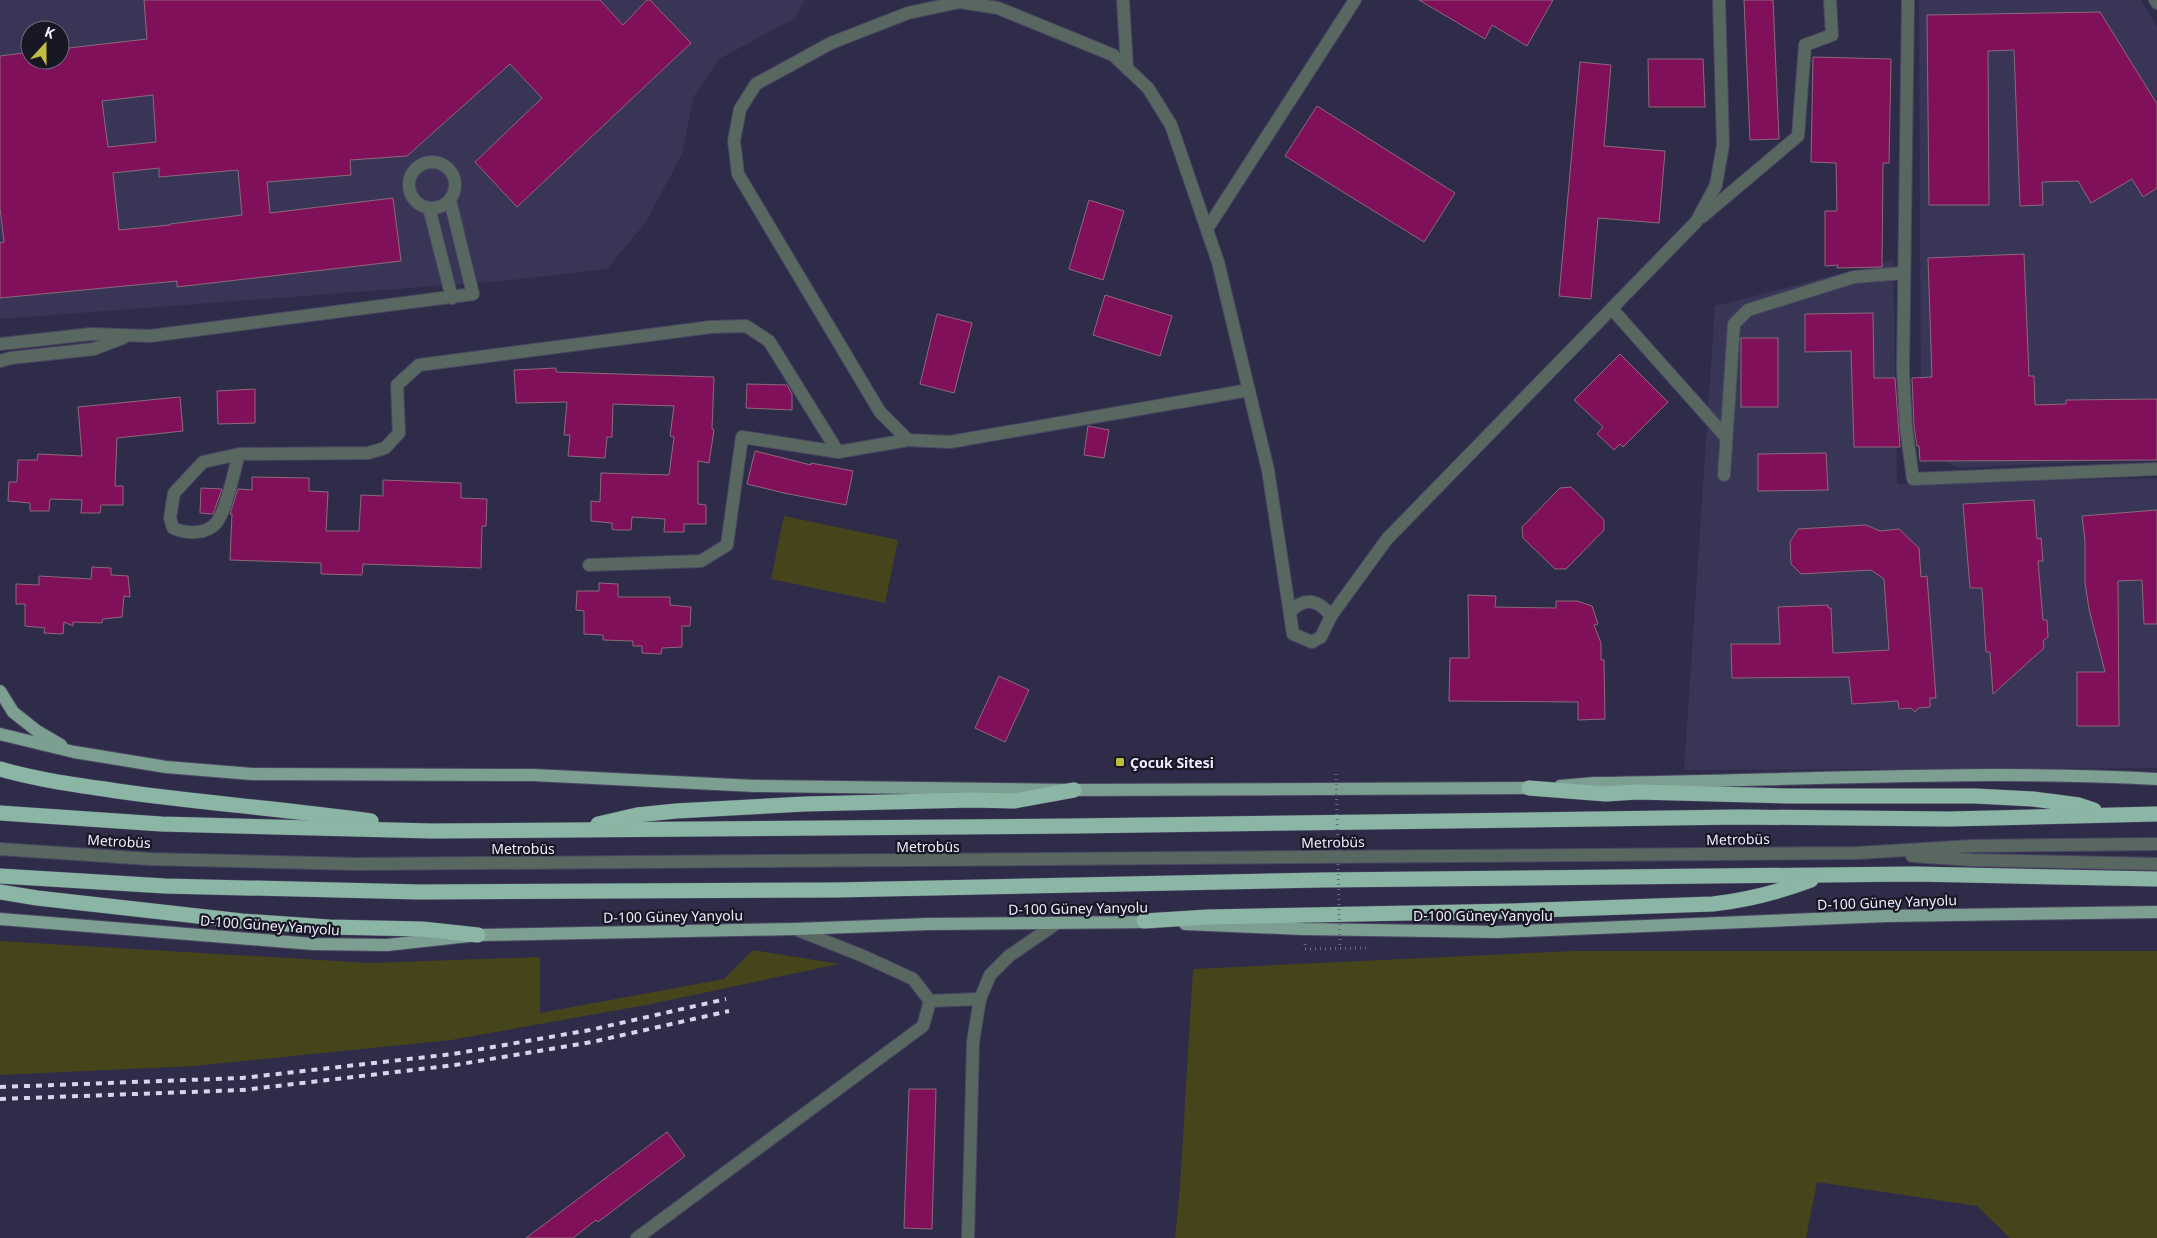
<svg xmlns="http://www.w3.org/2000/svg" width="2157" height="1238" font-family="'Noto Sans',sans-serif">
	<rect width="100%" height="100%" fill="#2f2c49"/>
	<!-- built -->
	<g fill="#393557" fill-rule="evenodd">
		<path d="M0 0H805L795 18 719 59 694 96 682 154 646 222 607 269 512 280 0 319ZM30 30H60V60H30Z"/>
		<path d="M1919 0H2141L2157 26V458L1958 468 1934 455 1921 431Z"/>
		<path d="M1893 260 1897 484 2157 478V768L1684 770 1715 306Z"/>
	</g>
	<!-- green -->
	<g fill="#46441a">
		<path d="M784 516 898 540 885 603 771 579Z"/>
		<path d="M0 941 370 963 540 957V1013L724 979 753 950 839 964 646 1005 451 1040 194 1066 0 1075Z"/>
		<path d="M1574 951H2157V1238H2010L1977 1206 1817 1182 1806 1238H1175L1180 1187 1193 969Z"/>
	</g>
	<!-- building -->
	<g fill="#801059" stroke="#8c697b" fill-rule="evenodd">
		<path d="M144 0H600L623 25 647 0H650L691 43 517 207 475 162 542 98 510 64 407 156 350 160 351 175 267 182 270 213 393 198 401 261 177 287V281L0 298V243L4 242 0 208V56L30 52V60H60V49L147 39ZM153 95 156 142 108 147 102 101ZM159 168V177L238 170 242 215 170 224V225L119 230 113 173Z"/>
		<path d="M1419 0H1553L1527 46 1492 25 1485 39Z"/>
		<path d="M1744 0H1773L1779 139 1750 140Z"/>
		<path d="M2100 12 2157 104V188L2143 197 2132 179 2091 203 2078 181 2042 182 2043 205 2020 206 2014 50 1988 51 1989 205H1929L1927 15Z"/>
		<path d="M1813 57 1891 59 1889 163H1883L1882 267 1837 268 1838 265 1825 266V211H1837L1836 163 1811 162Z"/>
		<path d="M1648 59H1703L1705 107H1649Z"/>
		<path d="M1580 62 1611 65 1604 146 1665 151 1659 223 1598 218 1591 299 1559 296Z"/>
		<path d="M1317 106 1455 193 1424 242 1285 156Z"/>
		<path d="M1089 200 1124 211 1103 280 1069 269Z"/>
		<path d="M2024 254 2029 376H2034L2035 405 2066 404V400L2157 399V460L1920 461 1919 446H1917L1914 426 1912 378 1932 377 1928 258Z"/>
		<path d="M1105 295 1172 316 1160 356 1093 335Z"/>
		<path d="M1873 313 1874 378H1895L1900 447H1854L1851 351 1805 352V314Z"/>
		<path d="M937 314 972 323 954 393 920 384Z"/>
		<rect x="1741" y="338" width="37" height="69"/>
		<path d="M1620 354 1668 402 1623 447 1620 444 1614 450 1597 434 1603 427 1574 400Z"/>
		<path d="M556 368V372L714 377 712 429 714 430 709 463 698 461V504L706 505V524H684V532H664L665 519 632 517 631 530H616L612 529V523L591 521V501L600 502 601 473 669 475 674 437 670 436 674 406 613 404 612 437H607L605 458 568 456 570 435H564L567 402 516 403 514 370Z"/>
		<path d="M747 384 787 385 792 394V410L746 408Z"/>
		<path d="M255 389V423L218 424 217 391Z"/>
		<path d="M180 397 183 431 117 438 115 486H123V505H101L100 513H81L82 500 50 499 49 511H30V503L8 501 9 482H17L18 460H37L38 454 82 456 78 407Z"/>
		<path d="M1088 426 1109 430 1104 458 1084 455Z"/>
		<path d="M755 451 811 465V463L853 471 846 505 784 493 747 484Z"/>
		<path d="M1826 453 1828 490 1758 491V454Z"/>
		<path d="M252 477 309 478V491L328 492 326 531H359L361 495 383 496V480L461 483V498L487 499 486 526H482L481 568 363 564 362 575 321 574V563L230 560 232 514H230L238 489 252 490Z"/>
		<path d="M1571 487 1604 520V530L1566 569H1555L1523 538 1522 527 1560 488Z"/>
		<path d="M201 488 222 489 213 514 200 513Z"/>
		<path d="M2034 500 2037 539 2041 538 2043 561H2038L2043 620H2047L2048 637 2043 641 2044 648 1993 694 1990 652H1986L1982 588H1970L1963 504Z"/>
		<path d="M2157 510V624H2144L2142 580 2118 581 2119 726H2077V672H2105L2089 609 2085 583V541L2082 516Z"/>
		<path d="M1866 525 1880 531 1899 529 1919 548 1921 577 1927 576 1936 698H1930V707L1918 708 1915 712 1911 708 1899 709 1898 701 1852 704 1849 677 1732 678 1731 644H1780L1778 607 1828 605V608H1831L1833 653 1889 650 1884 579 1871 570 1801 574 1791 564 1790 542 1798 529Z"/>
		<path d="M92 567 111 568V575L128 576 130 597 124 596 122 617 103 619 102 623 73 622V626L64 622 63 634 44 633 45 628 25 626V604H16V584L39 585V576L91 579Z"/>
		<path d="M599 583 618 584V597H670V605L691 607 690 626H682V647L662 648 661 654 642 653V646H633V641L603 640V635L584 634V611L576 610 577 591H599Z"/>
		<path d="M1468 595 1496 596 1495 607 1556 608V601H1577L1592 606 1598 624 1594 625 1601 643V660H1604L1605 719 1578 720V702L1449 701 1450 658H1469Z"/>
		<path d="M999 676 1029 690 1005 742 975 728Z"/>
		<path d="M909 1089H936L932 1229 904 1228Z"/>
		<path d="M667 1132 685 1156 598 1222 596 1220 573 1238H526Z"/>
	</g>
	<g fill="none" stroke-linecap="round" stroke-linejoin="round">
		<!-- minor casing -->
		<g stroke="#4a4762" stroke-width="14">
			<g id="minor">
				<path d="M1123 0 1127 68"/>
				<path d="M1908 0 1903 370 1906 427 1913 479 2157 469"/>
				<path d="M2155 0 2157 3"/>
				<circle cx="432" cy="185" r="23"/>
				<path d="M429 208 452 298"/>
				<path d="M1702 217 1798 136 1805 45 1832 35 1830 0"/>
				<path d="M1207 229 1355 0"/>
				<path d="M1612 309 1726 437"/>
				<path d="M0 344 91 334 150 336 473 294 450 200"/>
				<path d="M0 361 11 358 94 349 123 338"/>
				<path d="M1249 390 950 442 908 440 880 412 738 174 734 141 740 109 756 84 831 43 908 13 960 2 998 8 1113 55 1148 88 1171 125 1218 262 1268 470 1293 634 1312 642 1321 637 1331 616 1387 539 1696 222 1716 185 1723 145 1719 0"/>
				<path d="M239 454C234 470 227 509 217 522 207 535 186 534 173 528L170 518 174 493 203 462 239 454 368 453 385 448 399 433 397 385 419 365 711 327 746 326 769 341 838 452"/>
				<path d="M1724 475 1734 324 1748 310 1854 277 1904 273"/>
				<path d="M589 565 701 561 727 545 742 437 838 452 908 440"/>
				<path d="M1290 612C1305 596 1319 600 1331 616"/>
				<path d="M0 849 150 859 356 864 1857 853 1972 846 2157 844"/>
				<path d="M1912 856 1972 860 2157 864"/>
				<path d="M795 929 863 956 913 979 930 1001"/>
				<path d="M930 1001 980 999"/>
				<path d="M637 1238 923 1026 930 1001"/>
				<path d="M968 1238 973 1042 980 999 990 975 1009 956 1057 923"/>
			</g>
		</g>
		<!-- major casing -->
		<g stroke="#4a4762" stroke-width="14">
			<g id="major">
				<path d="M0 691 13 712 37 731 61 745"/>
				<path d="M0 734 74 752 166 767 252 774 533 775 755 786 1074 790 1537 788"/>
				<path d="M1560 786 1595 783C1782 781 1970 769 2157 779"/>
				<path d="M0 919 313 944 387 945 478 935 795 929 928 924 1153 922"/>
				<path d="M1185 924 1303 929 1498 932 1887 916 2157 912"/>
			</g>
		</g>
		<!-- highway casing -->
		<g stroke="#4a4762" stroke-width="16">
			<g id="highway">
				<path d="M0 769C38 780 78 785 117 791 201 803 286 809 371 821"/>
				<path d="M1529 788 1606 794 1637 792 1788 796H1975L2033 799 2079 805 2094 810"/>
				<path d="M0 813 161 824 432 831 1074 826 1740 817 1949 819 2157 814"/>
				<path d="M598 824 637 815 676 811 805 804 973 800 1014 801 1074 790"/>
				<path d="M0 876 165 886 419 892 836 890 1322 880 1915 874 2157 879"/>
				<path d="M0 892 37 898 242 921 329 927 422 929 478 935"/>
				<path d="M1144 921 1208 917 1513 911 1713 904C1748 900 1779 892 1811 880"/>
			</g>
		</g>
		<!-- path -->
		<path stroke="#6a6882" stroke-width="3" stroke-dasharray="1 4" stroke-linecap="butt" d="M1305 944V949L1369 948"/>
		<!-- minor -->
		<use href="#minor" stroke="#586861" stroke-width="12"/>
		<!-- major -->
		<use href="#major" stroke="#7d9f91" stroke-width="12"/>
		<!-- highway -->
		<use href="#highway" stroke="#8bb5a4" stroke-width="15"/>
		<!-- rail -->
		<g stroke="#d7d5ea" stroke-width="4" stroke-dasharray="6 6" stroke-linecap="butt">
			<path d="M0 1087 242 1078 453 1054 590 1030 726 999"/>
			<path d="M0 1099 243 1090 455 1065 592 1042 729 1011"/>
		</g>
		<!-- path-bridge -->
		<path stroke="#6a6882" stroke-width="3" stroke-dasharray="1 4" stroke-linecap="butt" d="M1336 774 1340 949"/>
	</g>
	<!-- markers -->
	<rect fill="#c1bd40" stroke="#181724" stroke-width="2" x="1115" y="757" width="10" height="10" rx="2.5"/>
	<g text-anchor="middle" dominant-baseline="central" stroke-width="4.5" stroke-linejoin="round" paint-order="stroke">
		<!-- poi labels -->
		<g font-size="14" font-weight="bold" fill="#edecff" stroke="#181724" text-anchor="start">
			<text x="1130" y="762">Çocuk Sitesi</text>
		</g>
		<!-- street labels -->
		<g font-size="14" fill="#edecff" stroke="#181724">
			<text transform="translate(1738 839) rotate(-1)">Metrobüs</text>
			<text transform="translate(119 841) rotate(3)">Metrobüs</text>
			<text transform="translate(1333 842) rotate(-1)">Metrobüs</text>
			<text x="928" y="846">Metrobüs</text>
			<text x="523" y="848">Metrobüs</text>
			<text transform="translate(1887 902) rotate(-2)">D-100 Güney Yanyolu</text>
			<text transform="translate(1078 908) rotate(-1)">D-100 Güney Yanyolu</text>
			<text x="1483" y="915">D-100 Güney Yanyolu</text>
			<text transform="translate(673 916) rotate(-1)">D-100 Güney Yanyolu</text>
			<text transform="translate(270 925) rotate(4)">D-100 Güney Yanyolu</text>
		</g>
	</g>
	<!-- north arrow -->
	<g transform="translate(45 45) rotate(21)"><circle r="24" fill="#181724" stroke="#6d6c7c"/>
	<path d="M0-4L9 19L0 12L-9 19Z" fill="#c1bd40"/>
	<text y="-8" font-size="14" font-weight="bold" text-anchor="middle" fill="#edecff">K</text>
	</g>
</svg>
